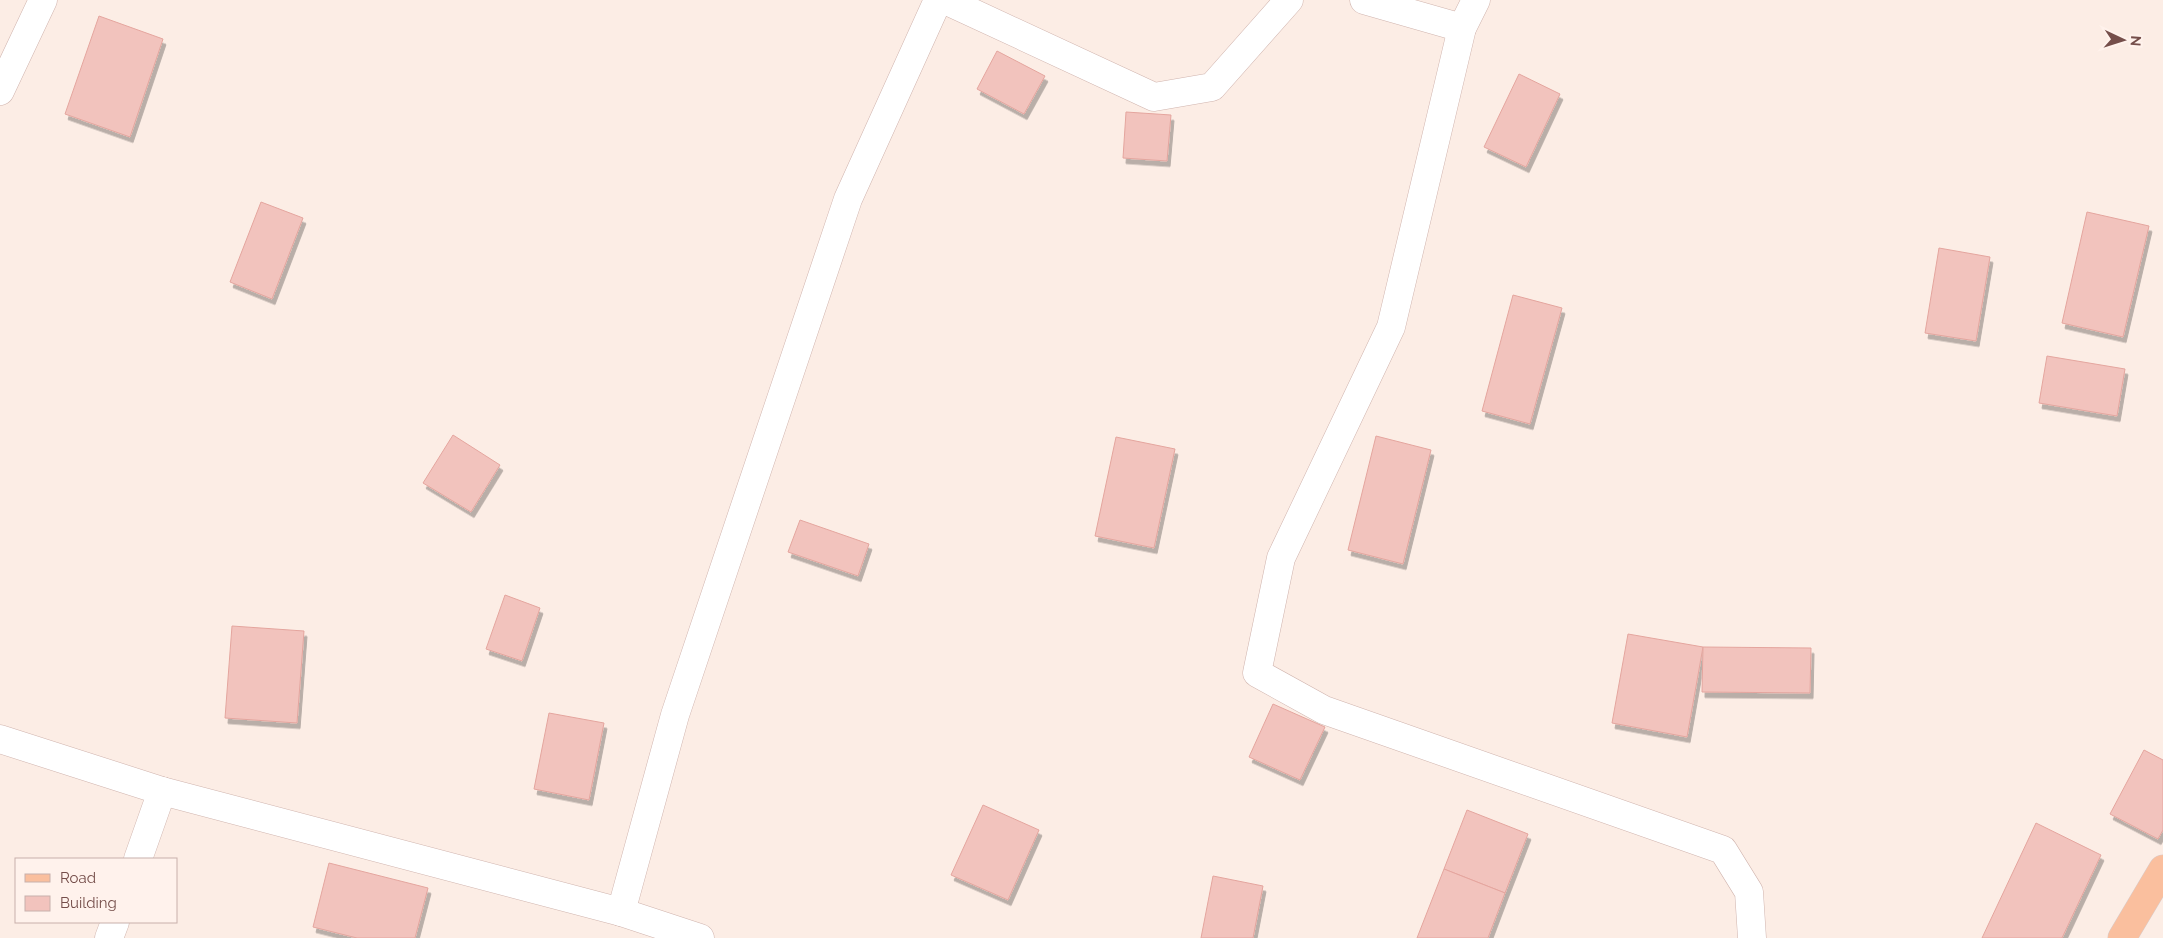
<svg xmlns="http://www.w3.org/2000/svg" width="2163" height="938" font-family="Raleway,sans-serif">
	<defs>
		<filter id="shadow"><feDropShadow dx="3" dy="5.5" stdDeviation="0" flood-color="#0004"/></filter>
	</defs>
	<rect width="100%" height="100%" fill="#fcede5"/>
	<!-- building -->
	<g fill="#f2c3bd" stroke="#e4a59e" filter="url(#shadow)">
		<path d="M99 16 163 39 130 137 65 114Z"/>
		<path d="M997 51 1045 76 1024 114 977 89Z"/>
		<path d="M1519 74 1560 94 1526 167 1484 147Z"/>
		<path d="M1126 112 1171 115 1167 161 1123 158Z"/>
		<path d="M261 202 303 218 272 299 230 282Z"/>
		<path d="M2087 212 2149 226 2123 337 2062 323Z"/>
		<path d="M1939 248 1990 257 1976 341 1925 333Z"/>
		<path d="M1513 295 1562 308 1530 424 1482 411Z"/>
		<path d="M2047 356 2125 369 2117 416 2039 403Z"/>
		<path d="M453 435 500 465 471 512 423 483Z"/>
		<path d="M1376 436 1431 450 1403 564 1348 550Z"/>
		<path d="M1116 437 1175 449 1154 548 1095 536Z"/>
		<path d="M800 520 869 544 858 576 788 552Z"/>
		<path d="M505 595 540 608 522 661 486 649Z"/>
		<path d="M232 626 304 631 297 723 225 718Z"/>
		<path d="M1628 634 1703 647 1687 737 1612 723Z"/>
		<path d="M1703 647 1811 648 1810 693 1702 692Z"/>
		<path d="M1273 704 1325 727 1300 780 1249 757Z"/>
		<path d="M549 713 604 723 589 800 534 789Z"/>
		<path d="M2144 750 2163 760V830L2158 839 2110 814Z"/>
		<path d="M983 805 1039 830 1008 900 951 875Z"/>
		<path d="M1467 810 1528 834 1505 893 1444 869Z"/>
		<path d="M2036 823 2101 855 2062 938H1982Z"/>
		<path d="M329 863 428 888 415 938H357L313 927Z"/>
		<path d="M1444 869 1505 893 1488 938H1417Z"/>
		<path d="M1213 876 1263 886 1253 938H1201Z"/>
	</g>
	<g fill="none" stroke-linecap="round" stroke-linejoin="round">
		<!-- minor casing -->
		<g stroke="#d0b4ae" stroke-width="29">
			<g id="minor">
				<path d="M945 0 1154 97 1212 87 1289 0"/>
				<path d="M1364 0 1462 28"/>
				<path d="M1476 0 1462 28 1391 327 1281 558 1257 673 1324 710 1723 850 1749 892 1752 938"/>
				<path d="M0 91 43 0"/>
				<path d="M0 739 162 791 621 912 700 938"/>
				<path d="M138 859 162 791"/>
				<path d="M621 912 675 715 848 199 938 0"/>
				<path d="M109 938 115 922"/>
			</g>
		</g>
		<!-- major casing -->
		<g stroke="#d8cdcc" stroke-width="29">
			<path id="major" d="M2122 938 2163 869"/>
		</g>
		<!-- minor -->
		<use href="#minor" stroke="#fff" stroke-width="28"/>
		<!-- major -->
		<use href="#major" stroke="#fabf9e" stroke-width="28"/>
	</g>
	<!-- legend -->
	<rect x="15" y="858" width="162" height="65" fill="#fff2ec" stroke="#c8b0ab"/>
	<rect x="25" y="874" width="25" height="8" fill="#fabf9e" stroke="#c8b0ab"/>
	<text x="60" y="883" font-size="15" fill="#754e4a">Road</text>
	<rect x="25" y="896" width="25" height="15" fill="#f2c3bd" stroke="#c8b0ab"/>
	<text x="60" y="908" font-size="15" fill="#754e4a">Building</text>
	<!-- north arrow -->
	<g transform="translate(2123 40) rotate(94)" stroke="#fff2ec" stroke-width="4" paint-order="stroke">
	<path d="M0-4L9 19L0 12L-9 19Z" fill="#754e4a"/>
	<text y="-8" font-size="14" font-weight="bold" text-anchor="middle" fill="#754e4a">N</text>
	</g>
</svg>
